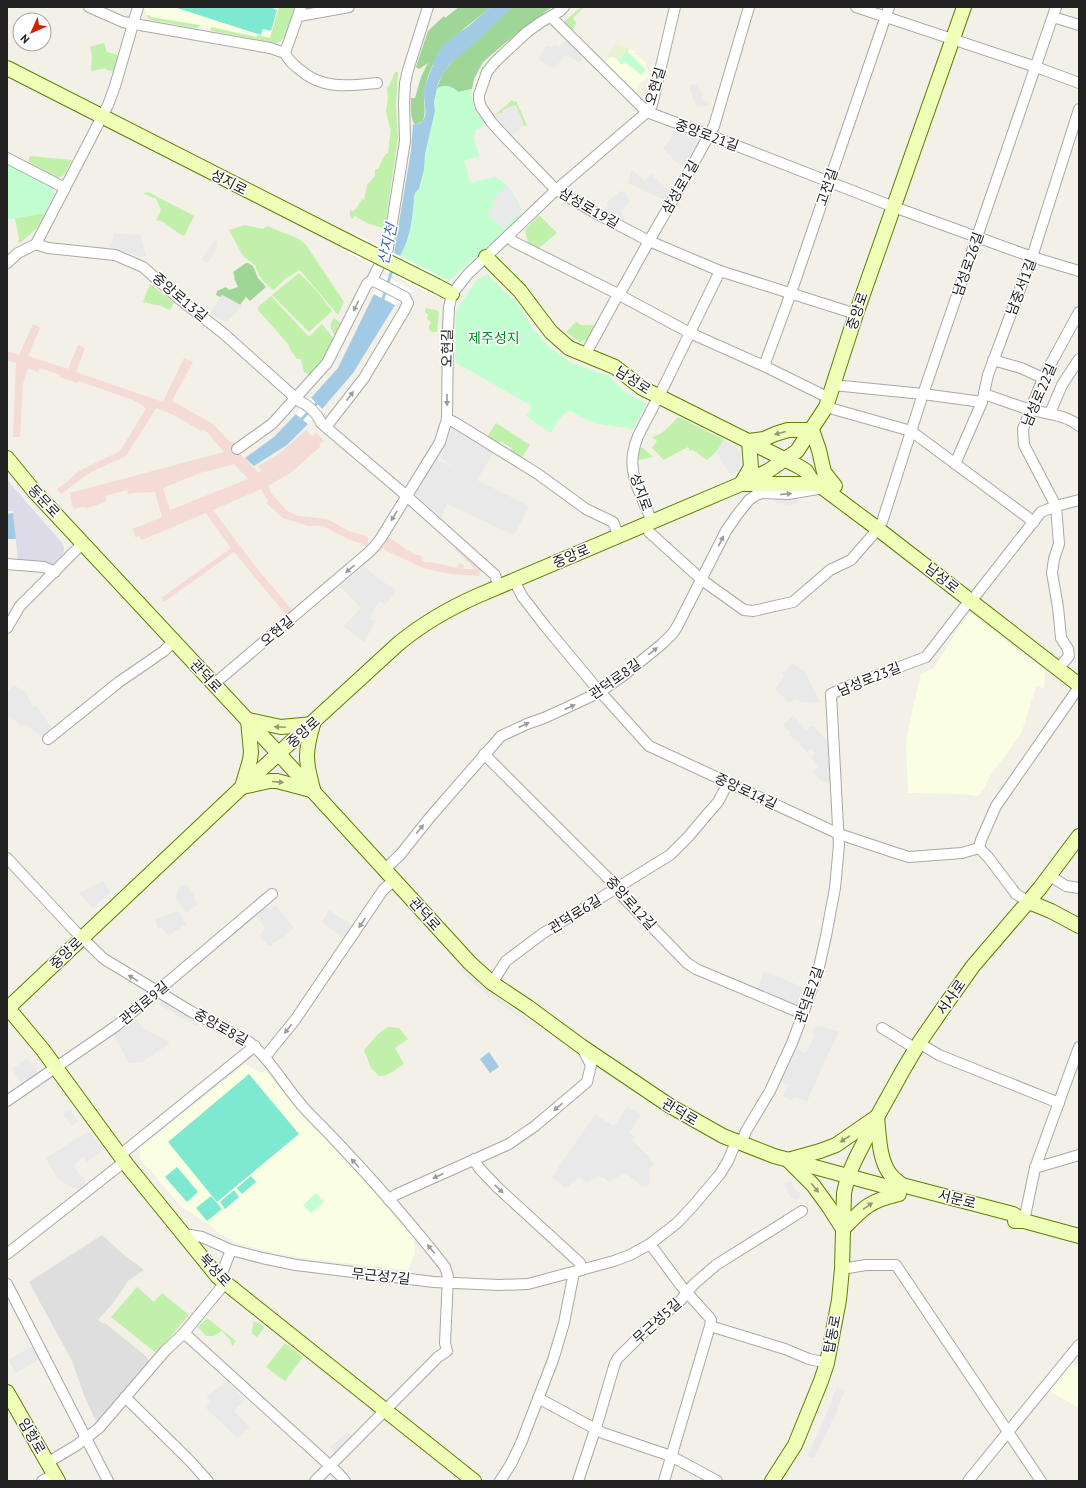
<svg xmlns="http://www.w3.org/2000/svg" width="1086" height="1488" font-family="'PT Sans','Noto Sans KR',sans-serif">
	<rect width="100%" height="100%" fill="#f2f0e7"/>
	<!-- residential -->
	<path fill="#dfdede" d="M102 1235 124 1255 144 1270 128 1281 114 1302 98 1320 102 1323H105L147 1357 149 1361 97 1423 85 1398 72 1361 29 1282Z"/>
	<!-- commercial -->
	<g fill="#f4dbd5" fill-rule="evenodd">
		<path d="M33 324 40 328 28 356 68 369 78 345 85 348 76 372 163 402 184 358 193 362 172 401 213 424 230 442 236 443 260 426 262 429 235 449 259 473 261 471 258 466 280 453 306 430 312 436 316 432 324 441 319 444 321 446 293 471 268 486 271 493 287 511 298 516 327 519 349 531 368 537V546L348 539 323 526H308L283 518 266 503 268 501 261 489 213 510 255 566 293 611 287 616 234 552 164 602 161 598 231 548 206 513 142 540 139 536 135 537 133 529 162 517 155 492 132 493 128 494 127 490 105 496 106 502 87 508 86 507 84 508 83 505 82 507 74 509 72 505 70 493 224 452 207 432 202 429 201 431 174 415 156 408 126 456 89 473 61 494 57 489 67 482 79 471 120 451 146 409 142 405 133 400 79 381 77 383 60 377V375L40 368 38 372 28 368 23 384 20 437H13L16 363 7 360V351L19 355ZM234 464 248 479 170 510 163 488 205 471 206 472 216 469Z"/>
		<path d="M388 537 406 549 405 552 407 550 416 555H419L423 557 421 560 424 562 436 563 457 568 459 563 464 565 463 569H475L455 549 456 548 476 566 477 565 482 569V572L480 571 479 576 450 574 423 568 385 550 384 547 364 565V567L362 564 384 545Z"/>
	</g>
	<!-- education -->
	<g fill="#faffe3">
		<path d="M144 7H294L285 36 281 41 275 43 214 31 210 29 199 27 195 28 151 20 148 18Z"/>
		<path d="M616 43 635 51V55H638V57L645 62 646 67 650 75 638 85 636 92 605 63Z"/>
		<path d="M972 614 1045 671 1044 688 1036 687 1021 734 990 776 983 790 978 796 964 794 908 793 906 744 909 725 921 674 934 668 960 626 968 615Z"/>
		<path d="M245 1064 260 1073 265 1071 301 1112 329 1141 414 1238 415 1253 408 1270 308 1259 266 1251 233 1242V1240L221 1235 211 1226 182 1207 140 1159V1148Z"/>
		<path d="M1071 1362 1079 1368V1408L1048 1390Z"/>
	</g>
	<!-- farmland -->
	<path fill="#eaf2d1" d="M616 43 630 49 618 61 614 57 607 58Z"/>
	<!-- grass -->
	<g fill="#c0f0a9">
		<path d="M279 7 294 8 285 36 280 42 275 43 212 31 210 29 211 27 256 37 258 35 270 38Z"/>
		<path d="M581 7H584L573 18 576 23 572 31 563 23Z"/>
		<path d="M147 15H149L151 17 199 25V27L195 28 151 20 148 18Z"/>
		<path d="M104 43 107 52 118 55 113 71 107 70 106 68 91 71 92 54 90 47Z"/>
		<path d="M395 72H398L396 106 398 138 385 225 382 228 367 223 355 216 352 219 350 216V210L353 211 356 209 362 199 364 200 367 185 375 176V169H378L384 156 389 152H388L391 128H390L386 111 388 98 387 87 389 86Z"/>
		<path d="M512 100 514 102 516 101 527 125 524 126 516 105 502 110V113L495 115Z"/>
		<path d="M30 156 72 160 64 175 58 178 28 162Z"/>
		<path d="M148 192 194 216 184 236C174 232 166 221 156 220L161 210 156 198H154L143 193Z"/>
		<path d="M45 213 37 228 20 243 18 241 19 239 15 218Z"/>
		<path d="M539 215 557 233 539 248 528 243 525 230Z"/>
		<path d="M245 225 263 229 267 226 299 239 306 245 344 302 338 315 300 270 285 279 274 290C264 285 258 274 255 265L243 256 229 230Z"/>
		<path d="M299 273 316 290 332 311 309 332 272 295Z"/>
		<path d="M150 284 174 303 170 310 161 306 143 302Z"/>
		<path d="M271 296 308 336H310L322 324 334 339 322 362 309 375 304 372 301 359H297L290 349 288 344 258 310V307Z"/>
		<path d="M426 308 439 311 437 332H432L429 329V326L431 322 427 319 428 314 425 312Z"/>
		<path d="M334 318 341 323 335 335C330 329 329 325 334 318Z"/>
		<path d="M576 322 581 325H596L588 339 580 342 566 332Z"/>
		<path d="M678 417 724 440 718 450 707 460 693 450 690 451 688 447C680 451 672 455 664 460L652 448 657 441 652 437C662 435 671 425 678 417Z"/>
		<path d="M496 423 530 445 521 459 510 452 512 448 500 441 498 444 487 437Z"/>
		<path d="M641 448H643L653 457 638 460 639 450Z"/>
		<path d="M388 1027 399 1028 408 1039 395 1048 404 1064C396 1069 388 1077 379 1076L371 1068 364 1050 378 1034Z"/>
		<path d="M137 1287 154 1302 162 1293 189 1315 156 1353 111 1317Z"/>
		<path d="M207 1318 236 1341 232 1346 230 1340 222 1331 214 1336H206L198 1327Z"/>
		<path d="M253 1322 260 1323 264 1328 257 1337 252 1334Z"/>
		<path d="M285 1343 303 1357 285 1381 266 1367Z"/>
	</g>
	<!-- forest -->
	<g fill="#a0d598">
		<path d="M459 7H491C460 33 435 45 425 87 422 99 427 109 423 121L415 125C410 118 411 107 411 98H415L421 77 428 63 419 69 416 67 428 31 444 16 445 18Z"/>
		<path d="M512 7H552L523 28 483 62 474 79 472 89 458 92 453 88 439 87 436 90 442 75 449 65Z"/>
		<path d="M246 263H248L253 266 258 278 266 287 250 301 246 297 240 305 222 295 220 297 216 295 217 291 226 287 229 290 238 287 234 278H235L233 272Z"/>
	</g>
	<!-- park -->
	<g fill="#c1ffd0">
		<path d="M627 51 646 70 641 75 625 62 622 65 618 61Z"/>
		<path d="M442 86H449L459 92 472 89C471 99 473 107 478 115L482 116 485 121 483 122 484 128 479 127V129H476L474 139 479 155 481 156 464 161 471 183 494 177C504 179 520 200 520 210 521 212 520 214 520 217L449 281 400 256C410 239 413 217 414 197 415 193 417 193 419 189 424 182 424 162 426 153 428 139 432 126 434 113 436 105 431 89 442 86Z"/>
		<path d="M7 164 52 187 54 194 45 213 7 220Z"/>
		<path d="M488 274 494 281 519 305 531 326 549 347 571 363 609 376 624 391 647 404 633 429 593 423 570 411C562 413 554 426 551 433L526 416 532 406 455 362 456 311 476 281Z"/>
		<path d="M316 1193 324 1202 311 1213 303 1205Z"/>
	</g>
	<!-- pitch -->
	<g fill="#7ee8d1">
		<path d="M174 7H270L277 10 271 31 263 29 261 35Z"/>
		<path d="M249 1074 299 1134 217 1202 168 1142Z"/>
		<path d="M177 1167 198 1192 187 1202 165 1177Z"/>
		<path d="M251 1176 256 1182 242 1194 237 1188Z"/>
		<path d="M234 1190 239 1197 225 1209 220 1202Z"/>
		<path d="M211 1196 222 1209 207 1221 196 1208Z"/>
	</g>
	<!-- parking -->
	<g fill="#e9e9e9">
		<path d="M566 40 583 57 580 62 565 55 554 69 538 59 547 46 551 48 554 44 560 47Z"/>
		<path d="M697 83 699 89 702 90 701 92 703 93 701 100 709 102 710 105 696 107 689 86Z"/>
		<path d="M516 105 524 126 510 137 502 128 494 117 495 115 502 113V110Z"/>
		<path d="M676 131 697 139 699 145 686 169 672 159V157L663 149Z"/>
		<path d="M632 170 645 181 651 174 673 195 669 202 628 183Z"/>
		<path d="M506 185 510 190 521 209 519 216H516L503 229 487 213 495 205 492 201Z"/>
		<path d="M624 191 630 201 621 211 625 220 623 222 605 212 608 206 607 204 608 201 619 192Z"/>
		<path d="M114 233 140 235 146 256H137L110 247Z"/>
		<path d="M216 239 217 248 208 263 201 260Z"/>
		<path d="M222 295 243 306 226 322 210 314Z"/>
		<path d="M452 425 495 450 477 480 529 506 514 535 447 504 441 518 415 494 436 459 455 468 440 458 443 453 441 451 449 438Z"/>
		<path d="M724 440 735 446 741 454V470L730 474 716 452Z"/>
		<path d="M776 496 797 497 798 504 785 505 775 503Z"/>
		<path d="M364 566 380 580 396 590 386 605 379 601 369 618 375 622 364 642 344 626 361 608 340 586Z"/>
		<path d="M792 663 804 671 821 703 803 702 794 699 790 703 775 689 784 677 782 673 787 670Z"/>
		<path d="M14 685 23 691 26 692 33 707 36 706 52 728 41 736 29 727 24 724 22 726 7 715 9 703 7 702V693Z"/>
		<path d="M793 715 806 730 812 725 828 741 831 785 820 780 813 772 819 766 811 757 815 753 811 749 807 752 800 745V743L797 740 796 741 789 735 791 733 783 725Z"/>
		<path d="M103 881 110 892 93 908 79 893Z"/>
		<path d="M186 884 195 896 193 897 198 904 186 913 176 899 179 887Z"/>
		<path d="M266 905 269 909 276 906 294 928 282 939 281 938 269 946 259 936 265 928 256 914Z"/>
		<path d="M329 910 355 927 346 940 322 922Z"/>
		<path d="M178 911 186 925 175 931 169 936 161 927 158 929 155 920Z"/>
		<path d="M457 964 481 986 549 1035 521 1018 480 989 472 983Z"/>
		<path d="M764 971 805 988 799 1006H796L758 989Z"/>
		<path d="M163 1000 201 1021 196 1026 158 1004Z"/>
		<path d="M135 1017 140 1024 144 1026 143 1028 170 1043 142 1062 129 1063 113 1034Z"/>
		<path d="M817 1026 839 1031 807 1101 793 1097 792 1101 783 1096 789 1085 781 1081 797 1049 806 1053 815 1034 812 1032Z"/>
		<path d="M27 1058 39 1073 23 1085 12 1069Z"/>
		<path d="M627 1107 638 1113 641 1114 630 1133 635 1137 633 1139 634 1142 649 1157 648 1158 654 1163 649 1170 650 1182 647 1186H642L625 1173 610 1181H607L605 1178 598 1176 587 1183 579 1177 566 1188 552 1177 559 1169 558 1168 595 1115 614 1126Z"/>
		<path d="M70 1110 78 1122 72 1126 63 1114Z"/>
		<path d="M89 1131 103 1150 87 1162 83 1157 73 1166 87 1184 79 1190 71 1187 57 1178 46 1158Z"/>
		<path d="M791 1181 795 1190 801 1193 798 1200 791 1198 787 1191 784 1183Z"/>
		<path d="M33 1346 40 1359 16 1373 8 1360Z"/>
		<path d="M226 1382 245 1399 234 1411 250 1427 238 1438 206 1408 211 1402 206 1397Z"/>
		<path d="M837 1387 845 1390 834 1418 813 1459 807 1456 824 1420Z"/>
		<path d="M348 1432 352 1436 335 1453 330 1447Z"/>
	</g>
	<!-- plaza -->
	<path fill="#dddbe8" d="M7 480 63 544 64 549 63 554 56 563 50 565 18 561 13 511H7Z"/>
	<!-- water -->
	<g fill="#a3cae4">
		<path d="M491 7H512L481 37 449 65 442 75 438 83 434 102 435 111 425 154 424 170 419 189 415 193 414 197C413 217 410 239 400 256L394 253 411 151 413 124 415 125C432 121 423 103 424 91 426 81 431 71 434 62 439 45 456 35 470 25 477 19 484 13 491 7Z"/>
		<path d="M374 294 395 305 353 373 322 409 311 398 338 368Z"/>
		<path d="M296 414 308 424 287 445 254 466 245 458 274 437Z"/>
		<path d="M13 513 16 539H7V514Z"/>
		<path d="M489 1052 499 1067 490 1073 480 1059Z"/>
	</g>
	<!-- pier -->
	<g fill="#fff">
		<path d="M352 232 441 277 432 295 343 250Z"/>
		<path d="M383 275 414 291 395 305 374 294Z"/>
		<path d="M311 398 322 409 308 424 296 414Z"/>
	</g>
	<g fill="none" stroke-linecap="round" stroke-linejoin="round">
		<!-- stream -->
		<g stroke="#a3cae4" stroke-width="3">
			<path d="M382 302 393 267"/>
			<path d="M300 421 318 402"/>
		</g>
		<!-- street casing -->
		<g stroke="#a8a8a8" stroke-width="12">
			<g id="street">
				<path d="M89 7 123 22 270 48 285 53C288 60 293 64 299 69 322 90 349 86 377 83"/>
				<path d="M564 7 560 11 541 22 527 32 495 62 487 72 479 95V100L481 107 492 123 503 135 556 190 599 215 649 241 720 271 856 314"/>
				<path d="M856 7 1036 67 1079 83"/>
				<path d="M299 16 349 7"/>
				<path d="M551 17 647 112 709 135 894 207 1032 257 1079 271"/>
				<path d="M1053 17 1079 25"/>
				<path d="M285 53 301 7"/>
				<path d="M7 158 65 188"/>
				<path d="M508 236 514 242 612 291 690 333 764 366 829 398"/>
				<path d="M36 244 48 248 115 255 143 267 177 297 223 333 299 401C309 405 316 413 321 422"/>
				<path d="M7 263 18 253 36 244 108 105 115 86 138 7"/>
				<path d="M372 280 388 248 405 141 404 103 405 83 408 70 428 7"/>
				<path d="M585 355 614 302 624 286 649 241 686 177 714 126 749 7"/>
				<path d="M993 360 1021 368 1043 378"/>
				<path d="M764 366 791 293 889 7"/>
				<path d="M833 385 923 394 982 402"/>
				<path d="M984 394C1000 399 1016 406 1032 410 1048 414 1066 415 1079 426"/>
				<path d="M826 407 911 431 1034 522"/>
				<path d="M1050 413 1062 385 1079 359"/>
				<path d="M447 419 454 422 538 474 586 509 613 522 619 536"/>
				<path d="M321 423 401 491 495 575 499 587"/>
				<path d="M237 449 272 424 327 363 367 284 372 280 405 297 408 303 404 311 364 378 326 427"/>
				<path d="M955 464 982 402 988 375 1032 257 1079 109"/>
				<path d="M652 522C644 500 629 478 633 454 634 448 636 441 638 436L666 382 720 271"/>
				<path d="M882 522 923 394 1056 7"/>
				<path d="M646 524 649 532 702 580 744 610 753 611 793 602 830 570 851 560 878 529"/>
				<path d="M7 564 44 567 55 572"/>
				<path d="M514 580 522 596 545 626 594 685 649 746 839 834 896 853 909 857 962 853 979 848"/>
				<path d="M976 595 1041 512 1056 506 1079 500"/>
				<path d="M7 628 20 606 83 543"/>
				<path d="M1063 663 1069 656 1068 649 1061 638 1058 607 1052 573 1054 559 1059 544 1056 506 1024 445 1023 429 1043 378 1079 312"/>
				<path d="M214 684 368 553 375 546 381 538 440 442 447 419 448 329 449 307 452 294 468 274 556 190 647 112 652 105 675 7"/>
				<path d="M48 739 119 682 164 651 174 641"/>
				<path d="M484 754 610 880 624 898 687 963 696 969 803 1014"/>
				<path d="M979 848 981 840 996 806 1079 687"/>
				<path d="M979 848 988 857 1016 894 1029 902"/>
				<path d="M7 858 74 930 104 959 192 1012 248 1041C272 1061 285 1087 305 1109 314 1119 324 1128 333 1138 372 1179 410 1222 445 1267L448 1276 445 1343 447 1351 438 1357 315 1481"/>
				<path d="M385 869 400 855 431 816 501 736 527 724 544 718 566 708 600 692 624 675 662 644 673 633 678 625 726 531 737 515 749 500 756 495 762 493 788 494 818 489"/>
				<path d="M1050 876 1066 886 1079 888"/>
				<path d="M492 983 506 961 542 934 670 855 688 837 710 811 718 802 728 783"/>
				<path d="M882 1028 916 1049"/>
				<path d="M919 1043 939 1055 1059 1103"/>
				<path d="M265 1057 295 1020 383 890 394 880"/>
				<path d="M7 1101 116 1026 272 894"/>
				<path d="M741 1144 746 1131 770 1091 792 1043 803 1014 819 967 826 936 835 888 839 845 831 694 848 686 926 657 970 600"/>
				<path d="M120 1155 255 1046"/>
				<path d="M474 1159 479 1168 497 1187 580 1263 582 1270 574 1272 564 1323 553 1360 521 1443 511 1464 500 1481"/>
				<path d="M1035 1168 1079 1155"/>
				<path d="M389 1200 395 1195 509 1144 535 1126 587 1082 591 1065 581 1046"/>
				<path d="M1024 1221 1035 1168 1079 1047"/>
				<path d="M184 1234 202 1237 231 1250 262 1258 296 1265 434 1282 499 1285 528 1284 614 1261 630 1255 650 1244 677 1223 693 1206 720 1174 728 1161 736 1142"/>
				<path d="M650 1244 682 1287 709 1317 711 1320 710 1326 785 1349 809 1359 827 1363"/>
				<path d="M7 1254 124 1162"/>
				<path d="M842 1269 866 1265H896L1041 1481"/>
				<path d="M218 1277 222 1273 231 1250"/>
				<path d="M7 1284 108 1481"/>
				<path d="M184 1333 338 1473 345 1481"/>
				<path d="M125 1397 190 1461 208 1481"/>
				<path d="M538 1398 603 1433 671 1456 717 1481"/>
				<path d="M47 1463 77 1445 99 1428 165 1351 184 1333 225 1283"/>
				<path d="M42 1481 54 1474"/>
				<path d="M578 1481 598 1421 615 1363 618 1358 643 1333 681 1300 693 1285 716 1265 802 1211"/>
				<path d="M664 1481 710 1326"/>
				<path d="M968 1481 1079 1345"/>
			</g>
		</g>
		<!-- secondary casing -->
		<g stroke="#5d8000" stroke-width="16">
			<g id="secondary">
				<path d="M7 68 347 241"/>
				<path d="M486 257 520 291 538 315 551 332 569 348 615 367 642 388 798 466 806 471 811 479 878 529 1079 685"/>
				<path d="M437 286 452 294"/>
				<path d="M7 458 34 491 279 754 470 963 492 983 528 1007 581 1046 670 1106 723 1136 774 1156 877 1184 888 1187 902 1185 1013 1214 1024 1221"/>
				<path d="M741 484 751 467 749 441 764 439 775 434 788 430H812L819 450 824 472 835 486"/>
				<path d="M745 484H818"/>
				<path d="M313 789C305 760 305 752 313 724"/>
				<path d="M311 790 277 781H270L242 787 250 760 251 752 248 720 281 727 313 724"/>
				<path d="M1029 902 1051 911 1079 926"/>
				<path d="M8 1008 43 1050 127 1165 218 1277 474 1481"/>
				<path d="M7 1009 242 787 398 644C422 624 448 609 477 596L741 484 768 471 797 451 826 407 856 314 964 7"/>
				<path d="M877 1117C879 1135 879 1160 890 1174 893 1178 898 1182 902 1185"/>
				<path d="M788 1160 820 1151 836 1145 875 1118"/>
				<path d="M789 1161 813 1185 829 1207 843 1229"/>
				<path d="M1015 1221H1024L1079 1236"/>
				<path d="M843 1229C863 1208 869 1201 899 1194"/>
				<path d="M7 1392 58 1481"/>
				<path d="M772 1481 795 1445 821 1381 827 1363 839 1300 842 1269 844 1193 848 1176 856 1158 877 1117 902 1072 919 1043 946 1004 973 966 1040 888 1079 836"/>
			</g>
		</g>
		<!-- street -->
		<use href="#street" stroke="#fff" stroke-width="10"/>
		<!-- secondary -->
		<use href="#secondary" stroke="#f0ffb8" stroke-width="14"/>
		<!-- secondary-bridge casing -->
		<g stroke="#5d8000" stroke-width="16" stroke-linecap="butt">
			<path id="secondary-bridge" d="M347 241 437 286"/>
		</g>
		<!-- secondary-bridge -->
		<use href="#secondary-bridge" stroke="#f0ffb8" stroke-width="14"/>
	</g>
	<!-- one-way arrows -->
	<defs><path id="oneway-solid" d="M-6-.8H1V-3.2L6.5 0L1 3.2V.8H-6Z"/></defs>
	<g fill="#9b9b9b">
		<use href="#oneway-solid" transform="translate(356 306) rotate(116)"/>
		<use href="#oneway-solid" transform="translate(350 396) rotate(-53)"/>
		<use href="#oneway-solid" transform="translate(447 400) rotate(90)"/>
		<use href="#oneway-solid" transform="translate(786 494) rotate(-5)"/>
		<use href="#oneway-solid" transform="translate(394 516) rotate(121)"/>
		<use href="#oneway-solid" transform="translate(721 541) rotate(-63)"/>
		<use href="#oneway-solid" transform="translate(350 569) rotate(139)"/>
		<use href="#oneway-solid" transform="translate(653 651) rotate(-39)"/>
		<use href="#oneway-solid" transform="translate(570 707) rotate(-25)"/>
		<use href="#oneway-solid" transform="translate(524 725) rotate(-24)"/>
		<use href="#oneway-solid" transform="translate(420 829) rotate(-51)"/>
		<use href="#oneway-solid" transform="translate(362 923) rotate(124)"/>
		<use href="#oneway-solid" transform="translate(133 978) rotate(-149)"/>
		<use href="#oneway-solid" transform="translate(288 1029) rotate(128)"/>
		<use href="#oneway-solid" transform="translate(558 1107) rotate(139)"/>
		<use href="#oneway-solid" transform="translate(355 1163) rotate(-132)"/>
		<use href="#oneway-solid" transform="translate(438 1176) rotate(155)"/>
		<use href="#oneway-solid" transform="translate(499 1189) rotate(44)"/>
		<use href="#oneway-solid" transform="translate(431 1249) rotate(-130)"/>
	</g>
	<g fill="#939b74">
		<use href="#oneway-solid" transform="translate(780 433) rotate(165)"/>
		<use href="#oneway-solid" transform="translate(280 727) rotate(-177)"/>
		<use href="#oneway-solid" transform="translate(278 782) rotate(5)"/>
		<use href="#oneway-solid" transform="translate(845 1139) rotate(147)"/>
		<use href="#oneway-solid" transform="translate(815 1188) rotate(51)"/>
		<use href="#oneway-solid" transform="translate(868 1206) rotate(-35)"/>
	</g>
	<g text-anchor="middle" dominant-baseline="central" stroke-width="3" stroke-linejoin="round" paint-order="stroke">
		<!-- street labels -->
		<g font-size="14" fill="#212121" stroke="#fff">
			<text transform="translate(655 86) rotate(-73)">오현길</text>
			<text transform="translate(707 135) rotate(20)">중앙로21길</text>
			<text transform="translate(229 182) rotate(27)">성지로</text>
			<text transform="translate(680 187) rotate(-60)">삼성로1길</text>
			<text transform="translate(827 187) rotate(-71)">고전길</text>
			<text transform="translate(589 208) rotate(30)">삼성로19길</text>
			<text transform="translate(968 264) rotate(-71)">남성로26길</text>
			<text transform="translate(1021 287) rotate(-69)">남중서1길</text>
			<text transform="translate(180 297) rotate(40)">중앙로13길</text>
			<text transform="translate(857 311) rotate(-71)">중앙로</text>
			<text transform="translate(447 348) rotate(-89)">오현길</text>
			<text transform="translate(633 380) rotate(33)">남성로</text>
			<text transform="translate(1039 395) rotate(-67)">남성로22길</text>
			<text transform="translate(641 492) rotate(70)">성지로</text>
			<text transform="translate(44 501) rotate(47)">동문로</text>
			<text transform="translate(571 556) rotate(-23)">중앙로</text>
			<text transform="translate(942 578) rotate(38)">남성로</text>
			<text transform="translate(277 631) rotate(-40)">오현길</text>
			<text transform="translate(206 676) rotate(47)">관덕로</text>
			<text transform="translate(615 679) rotate(-35)">관덕로8길</text>
			<text transform="translate(869 679) rotate(-22)">남성로23길</text>
			<text transform="translate(303 732) rotate(-42)">중앙로</text>
			<text transform="translate(746 791) rotate(25)">중앙로14길</text>
			<text transform="translate(631 903) rotate(48)">중앙로12길</text>
			<text transform="translate(425 914) rotate(48)">관덕로</text>
			<text transform="translate(575 914) rotate(-32)">관덕로6길</text>
			<text transform="translate(66 953) rotate(-44)">중앙로</text>
			<text transform="translate(809 995) rotate(-71)">관덕로2길</text>
			<text transform="translate(951 997) rotate(-55)">서사로</text>
			<text transform="translate(144 1003) rotate(-40)">관덕로9길</text>
			<text transform="translate(221 1027) rotate(29)">중앙로8길</text>
			<text transform="translate(680 1112) rotate(31)">관덕로</text>
			<text transform="translate(957 1199) rotate(14)">서문로</text>
			<text transform="translate(215 1270) rotate(47)">북성로</text>
			<text transform="translate(381 1276) rotate(6)">무근성7길</text>
			<text transform="translate(657 1321) rotate(-42)">무근성5길</text>
			<text transform="translate(832 1334) rotate(-79)">탑동로</text>
			<text transform="translate(32 1436) rotate(60)">임항로</text>
		</g>
		<!-- park labels -->
		<g font-size="14" fill="#028823" stroke="#fff">
			<text x="494" y="338">제주성지</text>
		</g>
		<!-- water labels -->
		<g font-size="15" font-style="italic" fill="#426bbc" stroke="#fff">
			<text transform="translate(387 244) rotate(-77)">산지천</text>
		</g>
	</g>
	<!-- border -->
	<rect width="1086" height="1488" fill="none" stroke="#212121" stroke-width="16"/>
	<!-- north arrow -->
	<g transform="translate(32 32) rotate(225)"><circle r="19" fill="#ffffff" stroke="#a6a6a6"/>
	<path d="M0-3L7 15L0 10L-7 15Z" fill="#d22300"/>
	<text y="-6" font-size="11" font-weight="bold" text-anchor="middle" fill="#212121">N</text>
	</g>
</svg>
